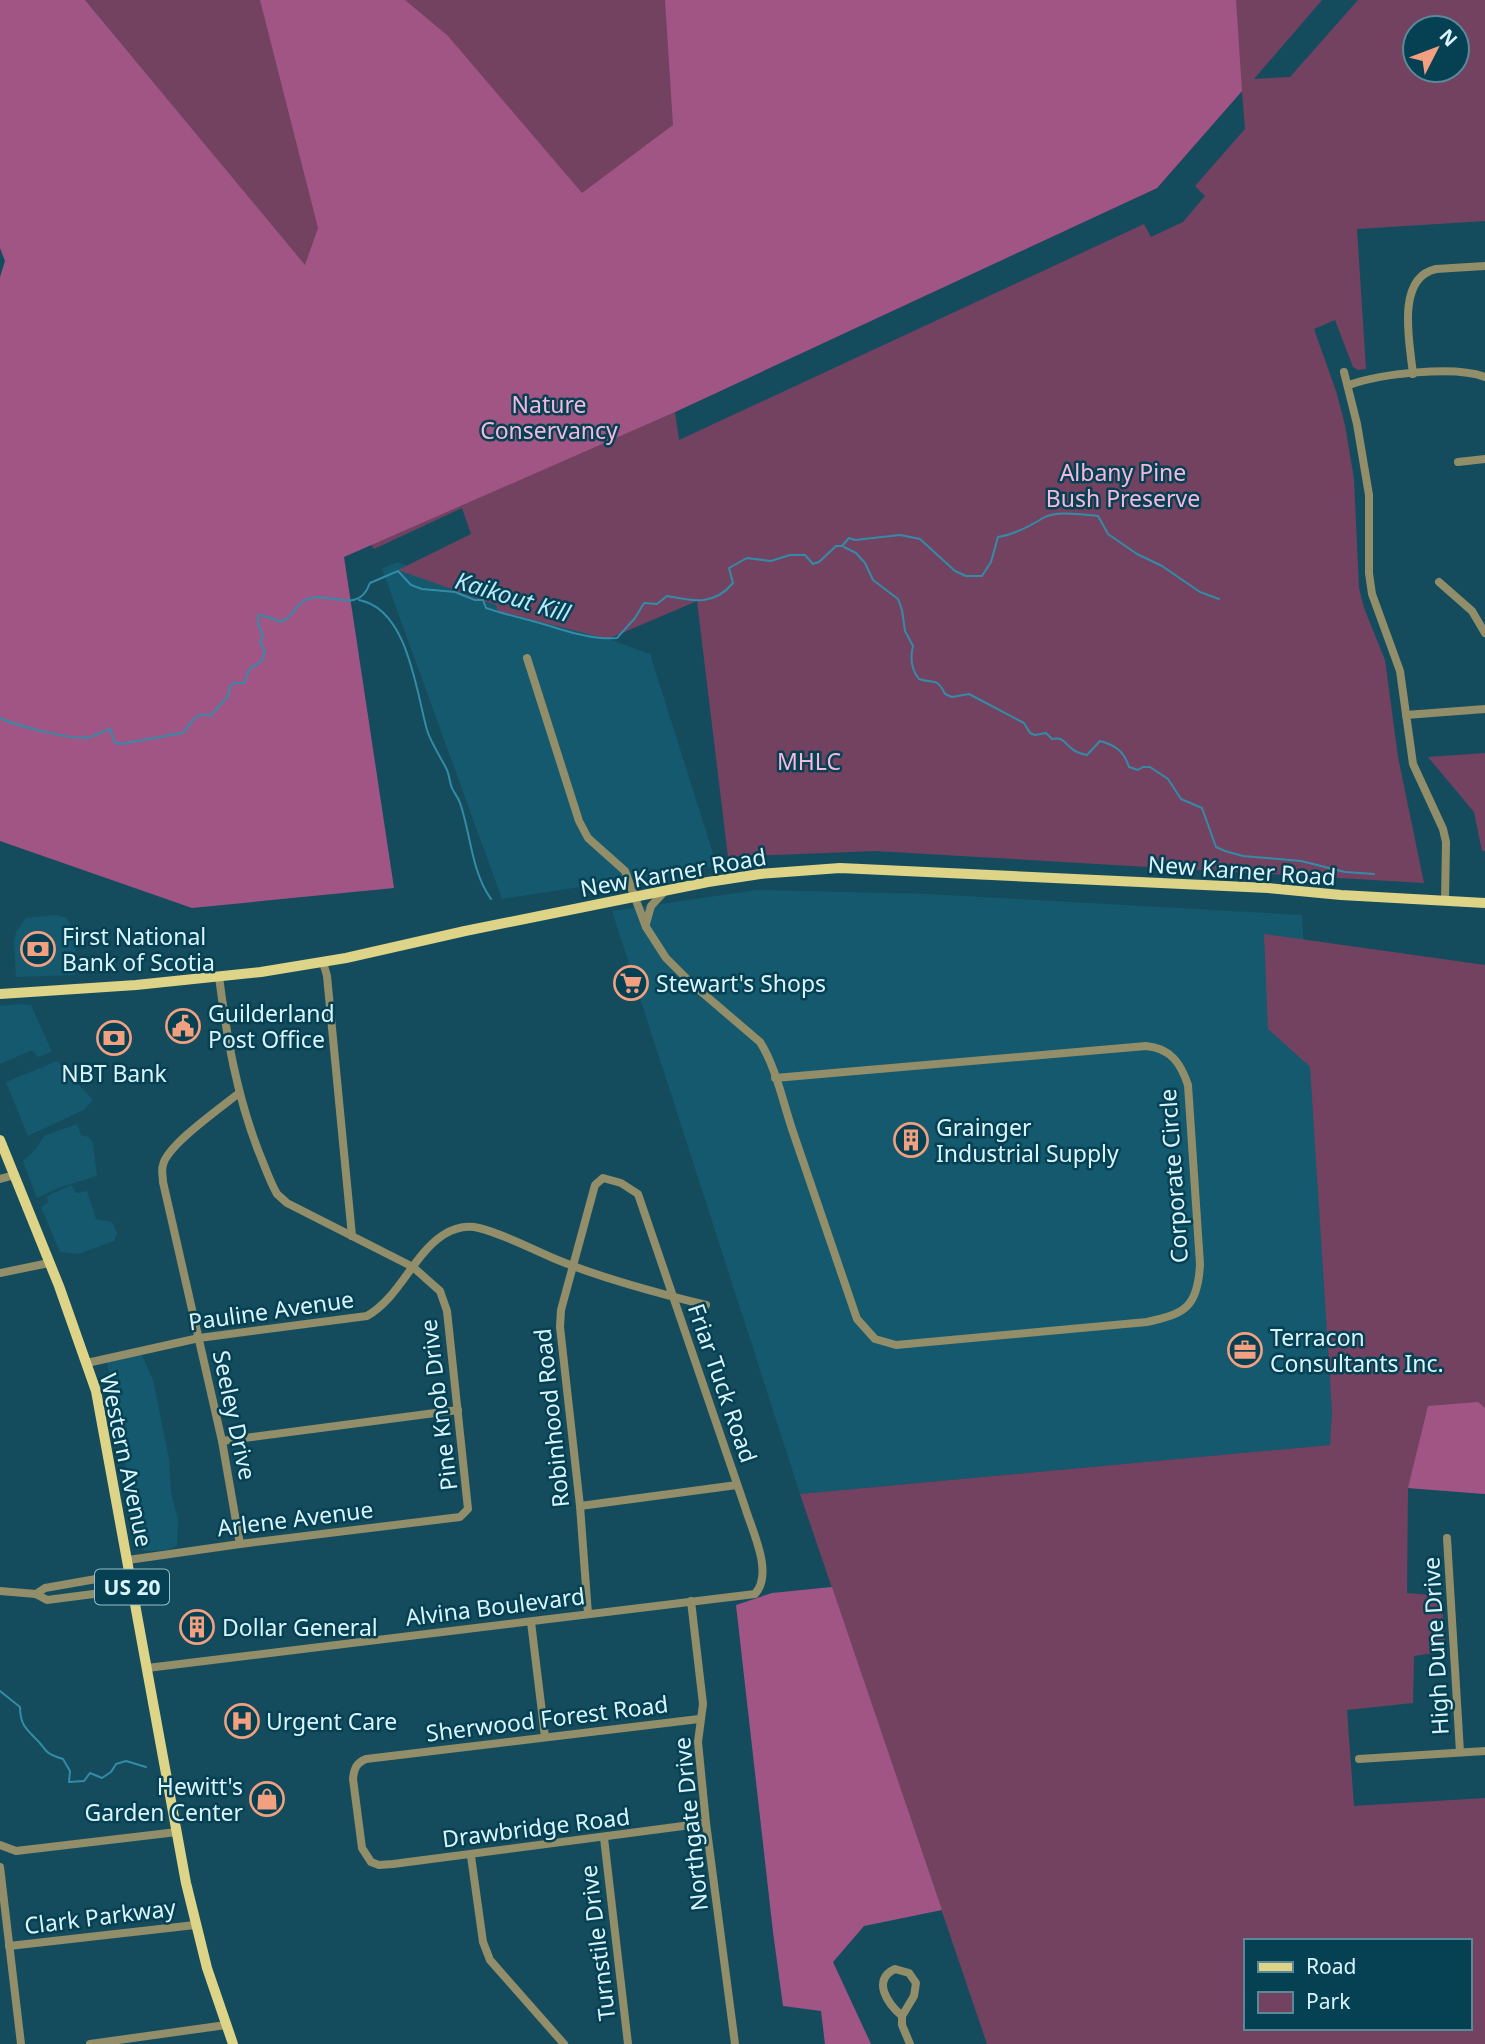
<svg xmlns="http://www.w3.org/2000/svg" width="1485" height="2044" font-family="'Noto Sans',sans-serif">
	<rect width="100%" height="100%" fill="#154c5d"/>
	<!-- built -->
	<g fill="#14596d">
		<path d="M397 562 650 654 717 866 502 899 382 569Z"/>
		<path d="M757 890 928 894 1302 915 1332 1412 1330 1445 800 1494 612 911Z"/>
		<path d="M56 915 66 918 76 932 75 975 16 977 14 942 16 932 26 918Z"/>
		<path d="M18 1004 31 1005 52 1052 38 1057 32 1050 0 1064V1006Z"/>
		<path d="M57 1061 93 1100 84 1110 28 1136 6 1082Z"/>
		<path d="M77 1124 81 1135 89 1137 93 1143 97 1176 58 1188 37 1198 23 1161 36 1149 44 1136Z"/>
		<path d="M71 1185 76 1193 87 1191 96 1219 112 1222 117 1233 114 1241 78 1254 60 1252 41 1207 48 1202 47 1196Z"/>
		<path d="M142 1355 153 1380 169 1459 171 1493 178 1519 177 1546 167 1550 144 1551 140 1548 107 1362Z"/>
	</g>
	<!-- green -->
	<g fill="#734261" fill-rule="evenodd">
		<path d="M85 0H1322L1254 79 1290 77 1358 0H1485V221L1357 229 1366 369 1358 370 1353 367 1335 320 1314 329 1336 391 1345 425 1354 479 1359 588 1364 608 1385 660 1398 757 1424 883 875 851 728 857 697 601 608 639 498 611 496 605 398 570 471 534 462 508 374 549 368 539 305 266ZM1415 28H1457V70H1415ZM1242 91 1245 129 1195 186 1205 196 1183 222 1151 237 1144 224 679 440 675 412 1157 188Z"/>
		<path d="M1485 753V851H1482L1474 812 1428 757Z"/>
		<path d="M1264 934 1485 965V1494L1408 1488 1407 1593 1441 1596 1446 1651 1414 1656 1413 1703 1347 1710 1354 1806 1485 1798V2044H987L800 1494 1330 1445 1332 1411 1310 1067 1268 1029ZM1245 1941H1469V2028H1245Z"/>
	</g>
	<!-- forest -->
	<g fill="#a05585">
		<path d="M0 0H85L305 265 318 228 260 0H405L448 36 582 193 673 125 665 0H1236L1242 91 1157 188 675 412 344 557 394 888 192 908 0 841V277L5 261 0 248Z"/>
		<path d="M1478 1402 1485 1408V1494L1408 1488 1428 1406Z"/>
		<path d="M832 1587 942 1910 864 1926 833 1962 871 2044H825L821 2011 783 2006 773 1932 736 1605 772 1593Z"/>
	</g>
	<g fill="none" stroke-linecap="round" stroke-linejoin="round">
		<!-- stream -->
		<g stroke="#338ca7" stroke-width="2">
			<path d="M844 547 856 553 865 563 873 580 898 599 902 610 905 631 913 646C910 658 911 669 919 679 934 684 937 677 945 694L952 697 969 694 1024 723 1030 733 1035 735 1046 733 1052 739C1064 737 1063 742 1071 748 1075 752 1082 754 1087 755L1100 741C1115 745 1124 751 1129 767L1138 770 1143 767H1150L1168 779 1181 799 1202 808 1216 847 1225 851 1243 856 1301 861 1345 872 1374 874"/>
			<path d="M359 600C408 609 416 691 427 730 431 743 440 756 446 768 450 775 449 782 452 788 454 793 458 797 460 803 471 834 471 871 491 899"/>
			<path d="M0 718C13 725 75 741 89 737 96 736 102 731 110 729L115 743 121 744 182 733C189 729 192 716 201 715 204 714 208 716 211 715L228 696 230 686 235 683H244L250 668C259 665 262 661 265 652L260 642 263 635 258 624V616L261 615 282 622C294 615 294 608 302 602 325 586 357 619 370 583L398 571 411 585 422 589 455 592 475 600H483L486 608C509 616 533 620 556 628 575 634 597 640 617 638L635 618 644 603 657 604 667 596C693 601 714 606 733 583L729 568 747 558 771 561 790 555H805L813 564 819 562 836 546H842L849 538 855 540 900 535 920 539 955 571 966 576H982L991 562 998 537C1014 535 1030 526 1043 518 1057 510 1083 515 1098 516L1108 534 1137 554 1162 566 1200 592 1219 599"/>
			<path d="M0 1691 20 1707C20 1723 25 1728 35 1738 49 1751 41 1752 63 1759L70 1771 69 1782 84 1781 90 1773 102 1778 111 1772 116 1764 126 1761 146 1767"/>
		</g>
		<!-- minor -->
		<g stroke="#928e69" stroke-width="8">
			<path d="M1344 372 1357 424 1369 495V573L1372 594 1400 671 1413 764 1443 829 1446 842 1445 901"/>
			<path d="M1413 374C1410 344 1395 278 1436 269L1485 266"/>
			<path d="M1349 385C1379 374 1455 365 1485 377"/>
			<path d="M1458 462 1485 459"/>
			<path d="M1439 582 1472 611 1485 633"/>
			<path d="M527 658 579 821 588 838 625 871 646 927 666 958 691 983 760 1042C775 1065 783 1102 792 1129 813 1192 836 1256 857 1319L875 1339 896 1345 1147 1322C1185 1314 1198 1307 1200 1264L1188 1085C1181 1064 1171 1048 1146 1046L775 1078"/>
			<path d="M1406 715 1485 709"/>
			<path d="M646 924 651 906 665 891"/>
			<path d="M323 962 327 976 352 1236"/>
			<path d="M239 1093C222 1107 167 1145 163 1165 161 1170 163 1176 163 1182L222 1441 240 1544"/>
			<path d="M0 1179 15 1175"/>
			<path d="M0 1273 49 1263"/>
			<path d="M87 1363 199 1338 367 1316C400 1297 412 1256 443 1235 454 1228 467 1225 479 1228 511 1236 541 1255 573 1266 616 1282 661 1294 706 1305"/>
			<path d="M222 1441 458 1410"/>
			<path d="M580 1506 737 1485"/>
			<path d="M1447 1538 1460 1752"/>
			<path d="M128 1560 240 1544 460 1517 468 1509 447 1311 440 1291 413 1267 287 1203 277 1194C269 1180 264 1164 258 1150 236 1092 227 1038 219 977"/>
			<path d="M0 1591 36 1594 47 1600 132 1589"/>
			<path d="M36 1594 45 1588 130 1573"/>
			<path d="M691 1601 703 1704 698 1742 706 1823 735 2044"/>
			<path d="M531 1622 545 1737"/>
			<path d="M147 1668 755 1594C774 1573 752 1531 745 1507L638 1194 621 1183 603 1178 595 1185 561 1310 560 1327 580 1506 588 1614"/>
			<path d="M699 1719 366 1759C356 1763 354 1769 353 1779L362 1848 371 1862 379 1865 393 1864 706 1823"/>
			<path d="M1359 1759 1485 1751"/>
			<path d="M604 1838 628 2044"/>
			<path d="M0 1845 16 1851 177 1832"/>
			<path d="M471 1856 483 1942 490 1960 564 2044"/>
			<path d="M0 1867 21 2044"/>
			<path d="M9 1946 195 1925"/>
			<path d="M895 1969 909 1973 916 1983 914 1996 902 2016C888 2004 871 1980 895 1969Z"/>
			<path d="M902 2016V2025L910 2044"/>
			<path d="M90 2044 226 2025"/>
		</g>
		<!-- major -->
		<g stroke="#ded488" stroke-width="10">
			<path d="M0 994 136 985 261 972 346 958 465 931 708 882 760 874 840 868 1268 888 1341 895 1485 903"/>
			<path d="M0 1140 59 1286 96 1391 186 1883 207 1968 233 2044"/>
		</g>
	</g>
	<!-- icons -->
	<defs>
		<g id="bank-ring" transform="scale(1.75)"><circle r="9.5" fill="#054152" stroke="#f2a080" stroke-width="1.5"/><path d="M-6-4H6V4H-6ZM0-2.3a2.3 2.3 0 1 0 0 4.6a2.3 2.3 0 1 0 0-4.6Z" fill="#f2a080"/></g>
		<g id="supermarket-ring" transform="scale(1.75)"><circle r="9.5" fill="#054152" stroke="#f2a080" stroke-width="1.5"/><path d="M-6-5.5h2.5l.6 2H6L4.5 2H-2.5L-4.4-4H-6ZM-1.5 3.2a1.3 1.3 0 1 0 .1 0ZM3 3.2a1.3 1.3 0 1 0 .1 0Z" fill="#f2a080"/></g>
		<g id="civic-ring" transform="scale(1.75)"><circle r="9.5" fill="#054152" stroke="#f2a080" stroke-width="1.5"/><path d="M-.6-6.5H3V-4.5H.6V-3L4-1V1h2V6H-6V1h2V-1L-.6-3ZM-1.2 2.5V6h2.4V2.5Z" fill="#f2a080"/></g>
		<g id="building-ring" transform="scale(1.75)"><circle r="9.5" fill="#054152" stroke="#f2a080" stroke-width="1.5"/><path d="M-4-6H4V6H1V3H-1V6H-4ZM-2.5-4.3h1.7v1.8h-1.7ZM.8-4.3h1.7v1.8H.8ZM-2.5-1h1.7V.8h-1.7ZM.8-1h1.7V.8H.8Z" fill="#f2a080"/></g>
		<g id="office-ring" transform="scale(1.75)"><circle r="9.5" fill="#054152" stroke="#f2a080" stroke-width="1.5"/><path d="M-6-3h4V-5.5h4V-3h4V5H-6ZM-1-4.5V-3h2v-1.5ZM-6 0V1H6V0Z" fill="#f2a080"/></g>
		<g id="hospital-ring" transform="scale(1.75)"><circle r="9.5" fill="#054152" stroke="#f2a080" stroke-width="1.5"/><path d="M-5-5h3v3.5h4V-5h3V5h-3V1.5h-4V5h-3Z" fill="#f2a080"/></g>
		<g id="shop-ring" transform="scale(1.75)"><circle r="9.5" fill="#054152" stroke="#f2a080" stroke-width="1.5"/><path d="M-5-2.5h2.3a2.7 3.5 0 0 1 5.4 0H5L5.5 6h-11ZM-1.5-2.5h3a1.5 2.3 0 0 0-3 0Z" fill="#f2a080"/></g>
	</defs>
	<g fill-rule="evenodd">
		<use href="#bank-ring" x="38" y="949"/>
		<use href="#supermarket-ring" x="631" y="983"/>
		<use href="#civic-ring" x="183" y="1026"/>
		<use href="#bank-ring" x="114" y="1038"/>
		<use href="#building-ring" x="911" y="1140"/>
		<use href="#office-ring" x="1245" y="1350"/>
		<use href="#building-ring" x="197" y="1627"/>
		<use href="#hospital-ring" x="242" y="1721"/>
		<use href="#shop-ring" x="267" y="1799"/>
	</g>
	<g text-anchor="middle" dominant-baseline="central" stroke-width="5" stroke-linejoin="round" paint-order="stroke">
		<!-- shield labels -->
		<rect fill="#054152" stroke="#9abeca" stroke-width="2" x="95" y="1569.5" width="74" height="35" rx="5"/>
		<g font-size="21" font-weight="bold" fill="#daf4fe">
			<text x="132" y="1587">US 20</text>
		</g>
		<!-- park labels -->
		<g font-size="23" fill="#f6b7dd" stroke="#054152">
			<text x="549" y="404">Nature<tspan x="549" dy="26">Conservancy</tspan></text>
			<text x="1123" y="472">Albany Pine<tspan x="1123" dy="26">Bush Preserve</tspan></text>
			<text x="809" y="761">MHLC</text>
		</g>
		<!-- street labels -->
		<g font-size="23" fill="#daf4fe" stroke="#054152">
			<text transform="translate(1242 870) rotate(4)">New Karner Road</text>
			<text transform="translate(673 872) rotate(-10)">New Karner Road</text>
			<text transform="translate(1173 1176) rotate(-94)">Corporate Circle</text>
			<text transform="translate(271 1310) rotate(-8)">Pauline Avenue</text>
			<text transform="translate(723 1383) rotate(71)">Friar Tuck Road</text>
			<text transform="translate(438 1405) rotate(-97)">Pine Knob Drive</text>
			<text transform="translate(235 1415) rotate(78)">Seeley Drive</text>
			<text transform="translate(551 1418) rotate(-96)">Robinhood Road</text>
			<text transform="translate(127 1460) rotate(78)">Western Avenue</text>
			<text transform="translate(295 1518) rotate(-7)">Arlene Avenue</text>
			<text transform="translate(495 1606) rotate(-7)">Alvina Boulevard</text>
			<text transform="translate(1435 1646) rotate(-93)">High Dune Drive</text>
			<text transform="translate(547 1718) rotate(-7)">Sherwood Forest Road</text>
			<text transform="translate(690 1824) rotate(-96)">Northgate Drive</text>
			<text transform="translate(536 1827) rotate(-7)">Drawbridge Road</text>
			<text transform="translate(100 1916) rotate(-7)">Clark Parkway</text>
			<text transform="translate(597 1943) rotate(-97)">Turnstile Drive</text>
		</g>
		<!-- poi labels -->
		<g font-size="23" fill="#daf4fe" stroke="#054152" text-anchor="start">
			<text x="62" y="936">First National<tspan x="62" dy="26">Bank of Scotia</tspan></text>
			<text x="656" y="983">Stewart's Shops</text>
			<text x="208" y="1013">Guilderland<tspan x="208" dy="26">Post Office</tspan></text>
			<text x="114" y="1073" text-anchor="middle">NBT Bank</text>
			<text x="936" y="1127">Grainger<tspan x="936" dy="26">Industrial Supply</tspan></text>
			<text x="1270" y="1337">Terracon<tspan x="1270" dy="26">Consultants Inc.</tspan></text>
			<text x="222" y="1627">Dollar General</text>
			<text x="266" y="1721">Urgent Care</text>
			<text x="243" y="1786" text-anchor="end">Hewitt's<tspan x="243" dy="26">Garden Center</tspan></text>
		</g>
		<!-- water labels -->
		<g font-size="24" font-style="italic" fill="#b7eafd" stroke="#054152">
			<text transform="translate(513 596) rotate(17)">Kaikout Kill</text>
		</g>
	</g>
	<!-- legend -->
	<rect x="1244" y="1939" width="228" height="91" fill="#054152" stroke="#5a8997" stroke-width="2"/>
	<rect x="1258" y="1962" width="35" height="10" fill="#ded488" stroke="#5a8997" stroke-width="2"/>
	<text x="1306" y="1974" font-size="21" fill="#daf4fe">Road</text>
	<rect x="1258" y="1992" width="35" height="21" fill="#734261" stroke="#5a8997" stroke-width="2"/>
	<text x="1306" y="2009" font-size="21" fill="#daf4fe">Park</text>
	<!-- north arrow -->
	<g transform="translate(1436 49) rotate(48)"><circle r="33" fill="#054152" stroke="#5a8997" stroke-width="2"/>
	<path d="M0-5L12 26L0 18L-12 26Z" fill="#f2a080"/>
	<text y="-10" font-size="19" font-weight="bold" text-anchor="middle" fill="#daf4fe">N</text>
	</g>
</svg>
